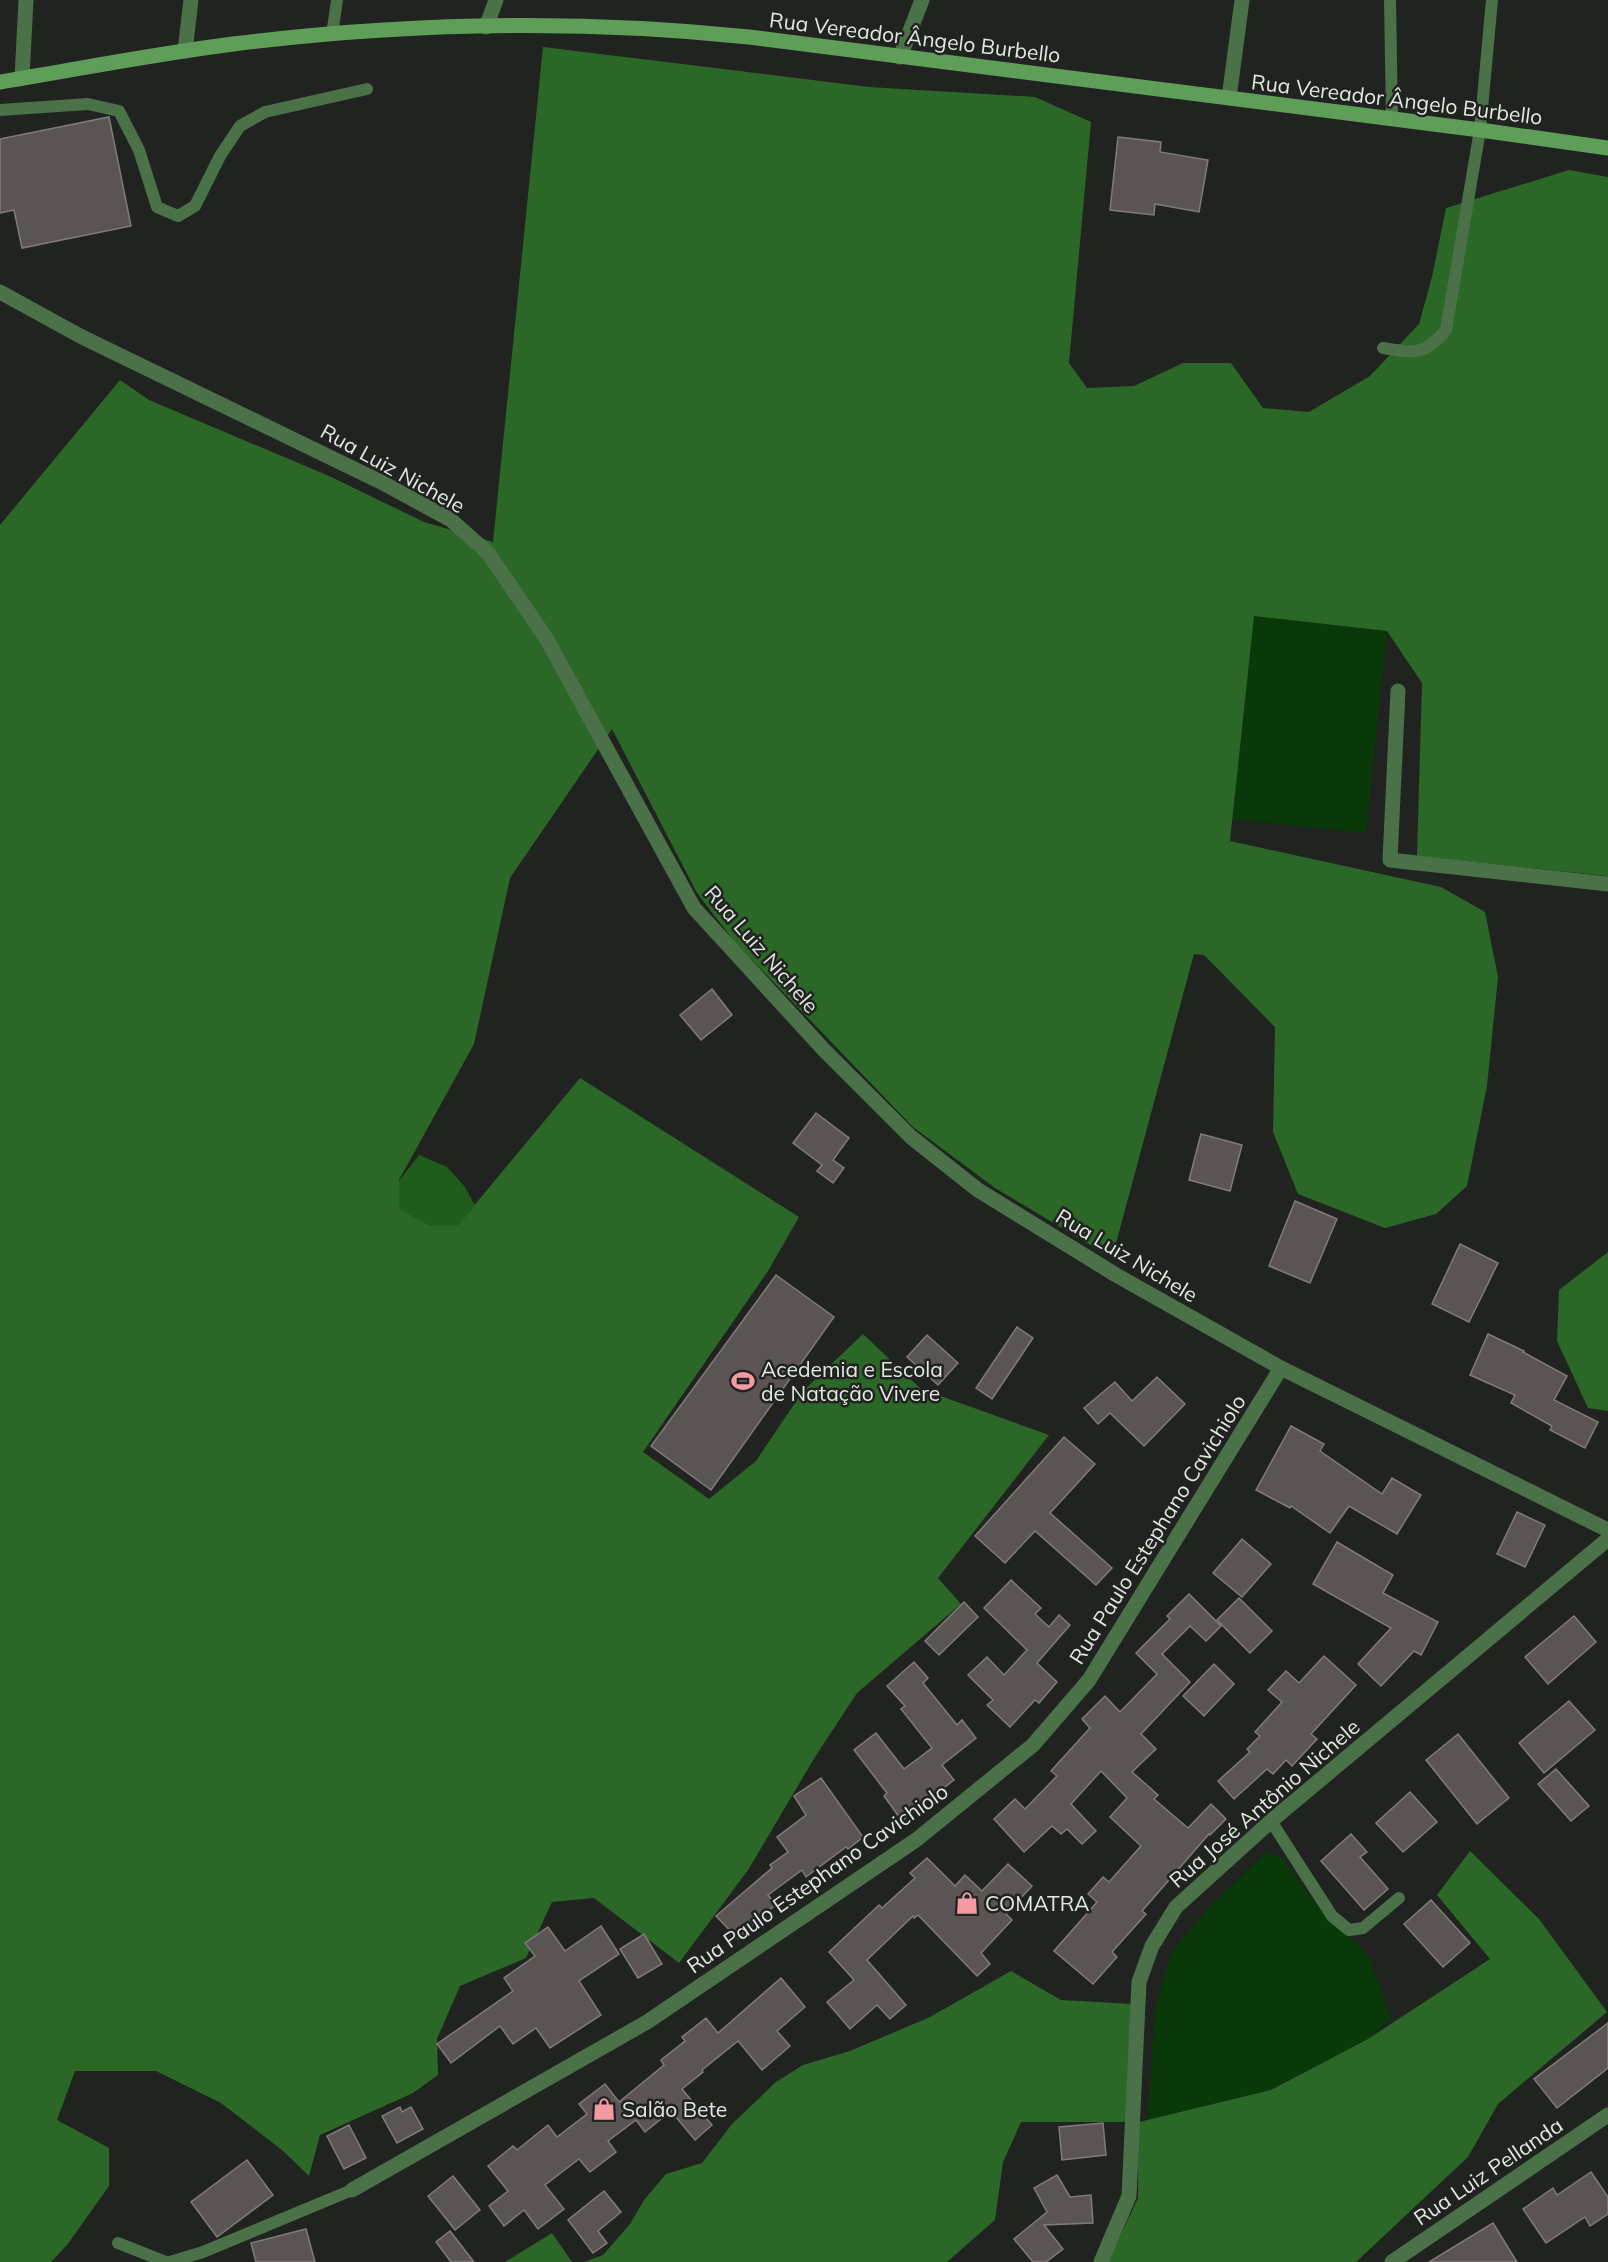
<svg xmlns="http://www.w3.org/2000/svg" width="1608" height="2262" font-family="Mulish,sans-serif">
	<rect width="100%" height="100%" fill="#202320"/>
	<!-- green -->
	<g fill="#093908">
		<path d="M1254 616 1387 631 1366 833 1232 819Z"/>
		<path d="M1267 1852 1284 1859 1311 1899 1368 1955 1391 2018 1368 2039 1271 2090 1148 2120 1155 2009 1172 1952 1209 1907Z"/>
	</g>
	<!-- forest -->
	<g fill="#2b6828">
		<path d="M543 47 869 87 1035 97 1091 122 1069 363 1087 388 1134 386 1183 363H1231L1263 408 1309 412 1370 376 1419 324 1432 277 1446 208 1569 170 1608 177V876L1417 856 1422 683 1387 631 1254 616 1230 841 1441 887 1485 912 1498 977 1487 1086 1467 1186 1436 1214 1385 1228 1298 1194 1273 1132 1275 1027 1204 955 1194 954 1112 1258 995 1188 913 1127 734 941 697 893 612 729 510 878 474 1044 399 1180V1209L458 1225 580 1078 799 1217 768 1271 643 1452 709 1499 756 1461 803 1391 863 1334 921 1389 1049 1435 938 1578 961 1604 857 1693 815 1757 748 1870 679 1963 594 1898 552 1902 526 1958 460 1986 437 2039 438 2075 413 2093 320 2135 309 2176 282 2150 221 2103 156 2071H75L57 2120 109 2148V2186L67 2245 51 2262H0V525L120 380 149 400 329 476 424 522 493 542Z"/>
		<path d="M1608 1252V1411L1588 1408 1557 1341 1559 1290Z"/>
		<path d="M1470 1851 1539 1919 1607 2012 1498 2104 1468 2157 1356 2262H1108L1138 2198V2122H1021L1003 2162 995 2220 947 2262H584L603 2255 630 2224 644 2200 666 2174 702 2163 732 2124 776 2082 803 2065 850 2051 930 2017 1011 1971 1061 2000 1133 2004 1139 2122 1271 2090 1368 2039 1490 1959 1437 1895Z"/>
		<path d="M552 2233 572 2262H505Z"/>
	</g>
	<!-- water -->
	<path fill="#1f5d1c" d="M419 1155 447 1167 465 1187 475 1206 458 1225 430 1226 399 1209V1181Z"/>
	<!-- building -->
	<g fill="#5a5454" stroke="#817b7b" stroke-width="1.5">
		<path d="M109 117 131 226 22 248 14 210 0 213V139Z"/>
		<path d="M1118 137 1161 142 1160 152 1208 160 1199 212 1155 204 1154 215 1110 210Z"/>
		<path d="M712 989 732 1015 701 1040 680 1015Z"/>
		<path d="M816 1113 849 1138 833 1160 844 1168 833 1183 817 1171 822 1165 793 1143Z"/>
		<path d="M1201 1134 1242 1145 1230 1191 1189 1180Z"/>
		<path d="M1295 1201 1337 1219 1310 1283 1269 1266Z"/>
		<path d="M1460 1244 1498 1263 1469 1322 1432 1304Z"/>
		<path d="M776 1275 834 1317 711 1490 651 1446Z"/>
		<path d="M1017 1327 1033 1338 992 1399 976 1388Z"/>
		<path d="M1488 1334 1524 1351 1523 1352 1567 1376 1554 1400 1598 1422 1585 1448 1550 1430 1552 1426 1511 1403 1515 1395 1470 1375Z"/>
		<path d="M927 1335 958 1363 938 1385 907 1357Z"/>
		<path d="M1157 1377 1185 1404 1144 1446 1110 1413 1098 1424 1084 1408 1115 1382 1132 1401Z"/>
		<path d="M1291 1426 1324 1444 1320 1451 1382 1494 1392 1478 1421 1495 1397 1534 1349 1506 1330 1533 1291 1506 1290 1508 1256 1490Z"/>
		<path d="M1064 1437 1095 1464 1050 1513 1112 1568 1096 1585 1035 1531 1005 1563 975 1536Z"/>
		<path d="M1517 1512 1545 1525 1525 1567 1497 1554Z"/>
		<path d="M1242 1539 1271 1564 1242 1597 1213 1573Z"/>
		<path d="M1337 1542 1393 1575 1383 1593 1438 1622 1421 1655 1414 1651 1381 1686 1358 1664 1391 1628 1313 1584Z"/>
		<path d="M1011 1580 1041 1608 1035 1614 1049 1627 1059 1615 1070 1625 1037 1663 1057 1682 1039 1703 1035 1700 1010 1727 987 1705 993 1700 968 1675 987 1657 1004 1675 1027 1650 984 1608Z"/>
		<path d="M1189 1594 1221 1626 1206 1641 1190 1626 1162 1654 1190 1682 1141 1734 1156 1749 1132 1772 1158 1795 1154 1799 1188 1828 1211 1804 1226 1819 1210 1835 1209 1834 1142 1911 1146 1914 1112 1952 1117 1957 1093 1984 1054 1951 1097 1902 1088 1894 1103 1877 1109 1882 1141 1846 1110 1817 1127 1798 1101 1771 1071 1804 1096 1831 1082 1844 1067 1829 1061 1834 1052 1826 1024 1852 994 1819 1015 1799 1025 1809 1057 1776 1051 1771 1090 1728 1082 1719 1105 1696 1120 1712 1157 1674 1136 1653 1170 1619 1167 1616Z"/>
		<path d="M1239 1598 1272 1631 1250 1653 1217 1620Z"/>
		<path d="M964 1602 978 1617 939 1655 925 1641Z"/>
		<path d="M1574 1616 1596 1642 1548 1684 1525 1657Z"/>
		<path d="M1324 1656 1356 1685 1311 1734 1317 1739 1292 1766 1286 1760 1273 1774 1267 1769 1234 1799 1218 1781 1250 1752 1247 1749 1260 1736 1255 1732 1282 1702 1268 1690 1286 1671 1299 1683Z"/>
		<path d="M914 1662 928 1678 923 1683 957 1725 962 1720 976 1738 942 1765 954 1780 902 1821 884 1796 887 1793 854 1750 876 1733 904 1769 932 1748 901 1709 905 1706 887 1686Z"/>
		<path d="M1214 1664 1234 1684 1204 1716 1183 1696Z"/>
		<path d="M1569 1701 1595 1730 1544 1773 1519 1743Z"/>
		<path d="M1458 1734 1509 1798 1477 1824 1426 1760Z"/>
		<path d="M1556 1769 1589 1806 1571 1821 1538 1784Z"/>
		<path d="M821 1778 863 1837 848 1849 846 1847 806 1877 802 1870 768 1895 776 1904 738 1939 716 1916 772 1868 770 1865 788 1852 777 1837 806 1815 794 1796Z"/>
		<path d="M1410 1792 1437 1822 1403 1852 1376 1823Z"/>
		<path d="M1351 1834 1367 1852 1360 1857 1388 1889 1364 1910 1321 1861Z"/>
		<path d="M927 1858 955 1886 965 1875 982 1891 1008 1864 1032 1886 1006 1914 1012 1920 981 1953 990 1964 977 1976 918 1915 914 1918 913 1916 867 1960 906 2005 890 2019 877 2005 850 2029 827 2002 854 1980 829 1952 879 1905 882 1908 915 1878 910 1873Z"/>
		<path d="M1431 1900 1470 1943 1443 1967 1404 1924Z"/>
		<path d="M601 1926 619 1954 579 1981 601 2015 550 2048 536 2028 513 2044 500 2026 451 2063 437 2044 513 1991 504 1978 535 1956 525 1943 548 1927 565 1951Z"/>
		<path d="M644 1934 662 1964 638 1978 620 1949Z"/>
		<path d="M781 1978 805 2007 777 2031 790 2046 762 2070 738 2041 702 2070 703 2072 682 2089 712 2125 695 2140 671 2111 645 2132 636 2120 608 2141 616 2152 590 2172 579 2159 545 2185 564 2209 538 2229 524 2210 504 2226 489 2206 508 2191 488 2166 513 2146 517 2150 548 2125 557 2137 587 2114 579 2104 605 2084 619 2102 664 2065 661 2060 685 2041 682 2037 706 2018 718 2033Z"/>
		<path d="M1608 2023V2068L1557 2108 1534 2079Z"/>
		<path d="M400 2107 402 2112 411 2107 423 2129 397 2143 382 2116Z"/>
		<path d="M1103 2123 1106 2155 1062 2160 1059 2127Z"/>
		<path d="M349 2125 366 2158 344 2169 327 2136Z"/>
		<path d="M247 2160 273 2195 217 2237 191 2202Z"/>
		<path d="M1591 2172 1608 2197V2214L1590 2226 1585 2217 1546 2243 1523 2209 1553 2188 1557 2195Z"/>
		<path d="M1057 2175 1070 2197 1091 2195 1093 2223 1044 2225 1063 2249 1046 2262H1033L1014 2239 1047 2212 1034 2188Z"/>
		<path d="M453 2176 480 2210 455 2230 428 2196Z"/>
		<path d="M604 2191 621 2212 598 2231 607 2243 593 2253 568 2220Z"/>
		<path d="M1493 2223 1517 2262H1429Z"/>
		<path d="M306 2229 315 2262H256L251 2243Z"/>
		<path d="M450 2231 474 2262H451L436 2242Z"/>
	</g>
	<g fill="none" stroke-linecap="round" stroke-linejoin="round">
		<!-- service -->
		<g stroke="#4a7147" stroke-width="12">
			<path d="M1390 0 1392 119"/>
			<path d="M332 35 337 0"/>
			<path d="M0 110 88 104 119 111 139 150 157 207 178 216 195 206 220 156 240 126 265 112 367 89"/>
			<path d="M1383 348C1415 353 1424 356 1446 330L1480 130 1492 0"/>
			<path d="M1271 1821 1332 1916 1349 1930 1363 1928 1399 1898"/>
			<path d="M118 2243 166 2262"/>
			<path d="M170 2262 203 2252 352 2190"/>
		</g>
		<!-- minor -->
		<g stroke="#4a7147" stroke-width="15">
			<path d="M486 27 496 0"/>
			<path d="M185 51 191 0"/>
			<path d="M900 57 922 0"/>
			<path d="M22 78 26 0"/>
			<path d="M1229 98 1242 0"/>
			<path d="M1398 691 1390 860 1608 884"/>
			<path d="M352 2190 647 2022 916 1840 1033 1745 1089 1680 1281 1368"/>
			<path d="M1101 2262 1129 2196 1139 1982 1152 1946 1176 1907 1271 1821 1608 1539"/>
			<path d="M1392 2262 1608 2115"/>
		</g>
		<!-- tertiary -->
		<path stroke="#4a7147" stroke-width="15" d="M0 292 82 337 383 483 451 520 488 553 546 638 694 908 824 1050 911 1137 978 1190 1116 1275 1281 1368 1608 1530"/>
		<!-- secondary -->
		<path stroke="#5e9e59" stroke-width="15" d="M0 82C78 69 155 54 233 44 403 23 578 19 749 37L1480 130 1608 148"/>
	</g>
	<!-- icons -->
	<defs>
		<g id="stadium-bare" transform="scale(1.8)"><path d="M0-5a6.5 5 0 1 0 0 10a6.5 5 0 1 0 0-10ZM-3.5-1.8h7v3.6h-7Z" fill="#f49aa3" stroke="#202320" stroke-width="2.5" paint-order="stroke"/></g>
		<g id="shop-bare" transform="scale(1.8)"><path d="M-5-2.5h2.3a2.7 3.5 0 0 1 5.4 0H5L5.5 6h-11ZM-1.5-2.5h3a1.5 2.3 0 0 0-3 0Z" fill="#f49aa3" stroke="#202320" stroke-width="2.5" paint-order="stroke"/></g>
	</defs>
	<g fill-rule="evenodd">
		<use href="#stadium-bare" x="743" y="1381"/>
		<use href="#shop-bare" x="967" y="1903"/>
		<use href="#shop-bare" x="604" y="2109"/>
	</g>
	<g text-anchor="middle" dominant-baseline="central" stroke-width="5" stroke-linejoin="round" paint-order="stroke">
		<!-- street labels -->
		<g font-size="21" fill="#e4e7e4" stroke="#202320">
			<text transform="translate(915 37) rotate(7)">Rua Vereador Ângelo Burbello</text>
			<text transform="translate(1397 99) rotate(7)">Rua Vereador Ângelo Burbello</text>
			<text transform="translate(393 468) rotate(29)">Rua Luiz Nichele</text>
			<text transform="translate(762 949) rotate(49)">Rua Luiz Nichele</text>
			<text transform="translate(1127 1255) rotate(31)">Rua Luiz Nichele</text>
			<text transform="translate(1157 1529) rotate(-58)">Rua Paulo Estephano Cavichiolo</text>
			<text transform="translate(1264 1803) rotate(-41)">Rua José Antônio Nichele</text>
			<text transform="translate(817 1878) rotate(-35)">Rua Paulo Estephano Cavichiolo</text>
			<text transform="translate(1488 2171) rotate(-34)">Rua Luiz Pellanda</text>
		</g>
		<!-- poi labels -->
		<g font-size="21" fill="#e4e7e4" stroke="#202320" text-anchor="start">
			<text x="761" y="1369">Acedemia e Escola<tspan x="761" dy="24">de Natação Vivere</tspan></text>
			<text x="985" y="1903">COMATRA</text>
			<text x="622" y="2109">Salão Bete</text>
		</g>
	</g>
</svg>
